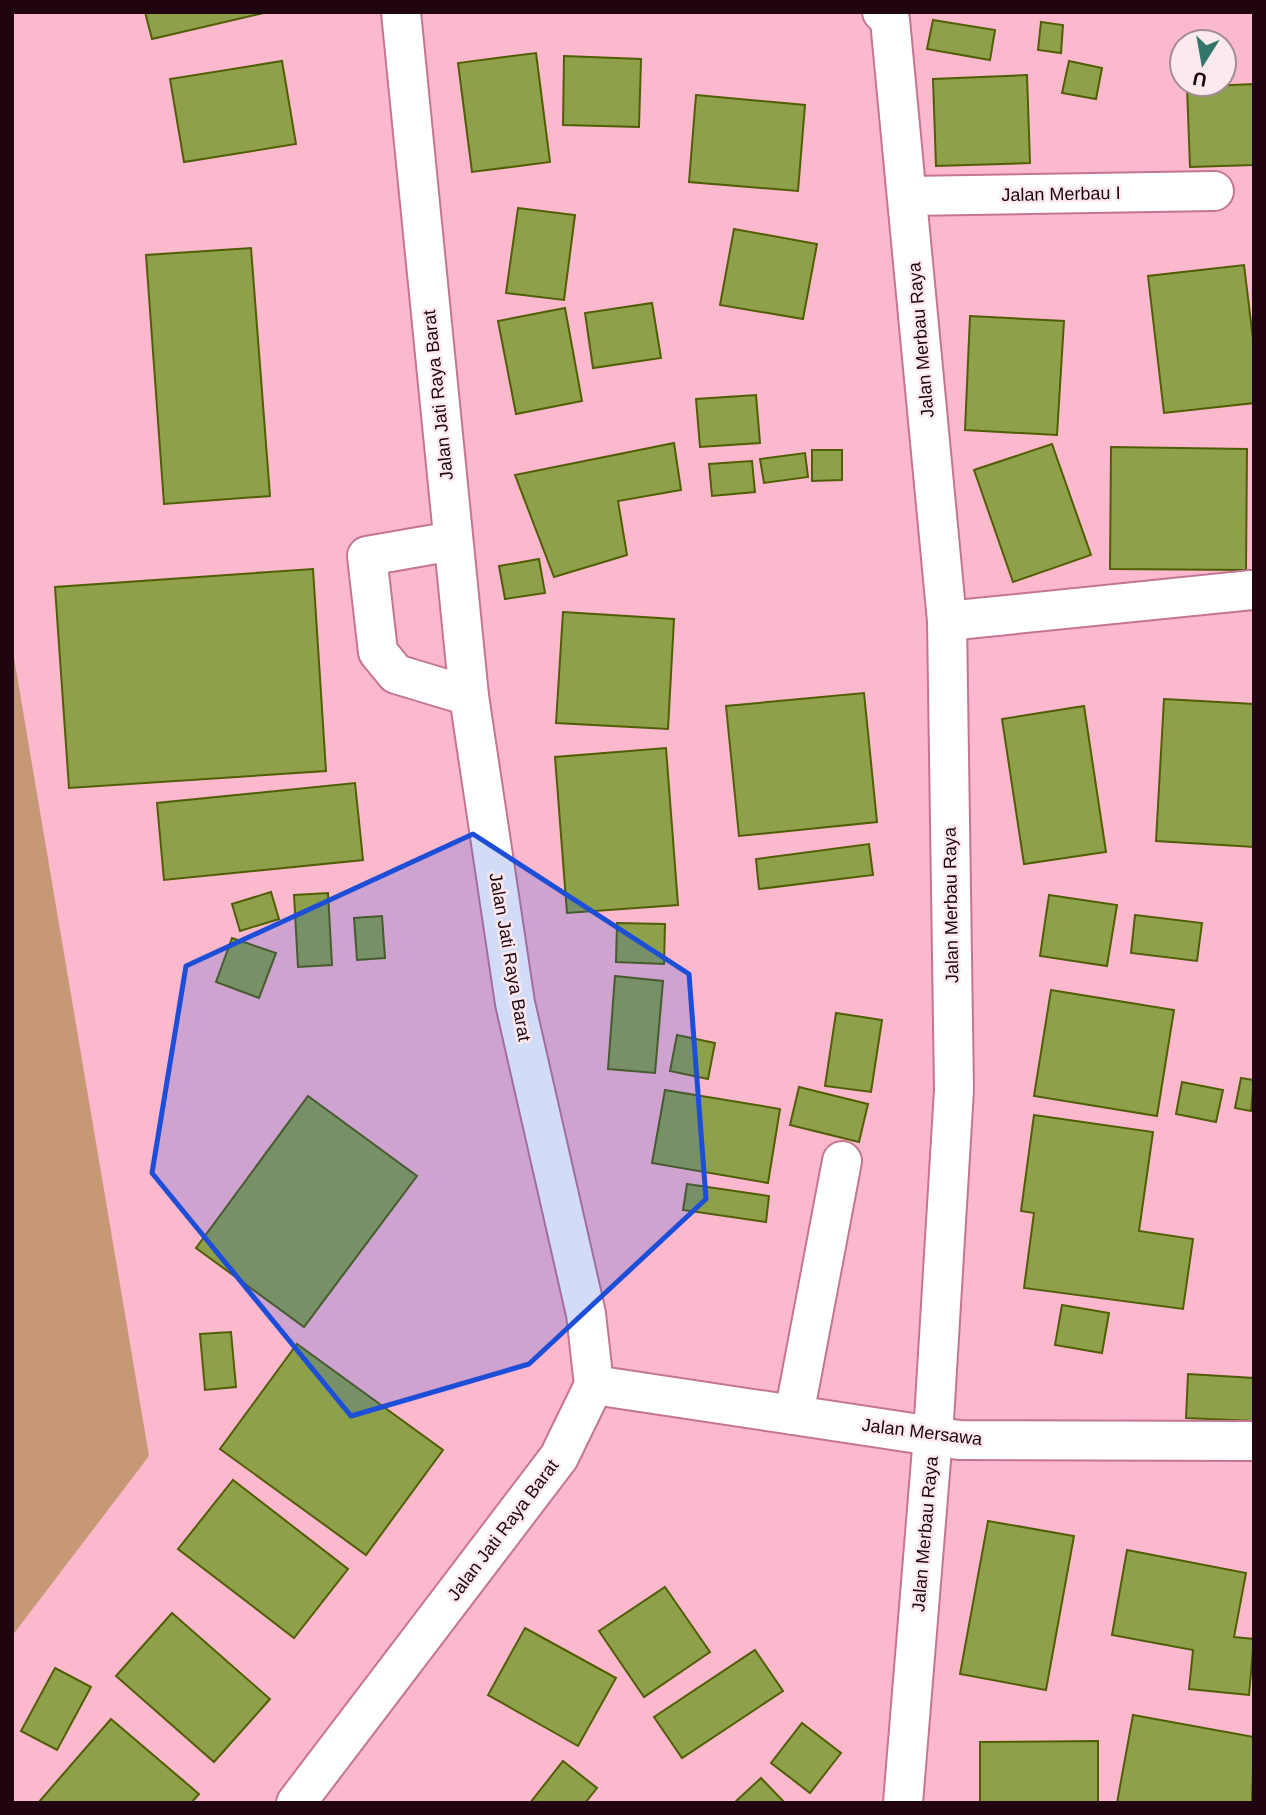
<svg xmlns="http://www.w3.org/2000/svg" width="1266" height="1815" font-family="Helvetica,sans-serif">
	<rect width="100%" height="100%" fill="#fcb8cd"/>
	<!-- green -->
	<path fill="#c69876" d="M12 646 149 1456 12 1636Z"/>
	<!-- building -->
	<g fill="#8fa04b" stroke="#515e05" stroke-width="2">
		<path d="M145 12H268L152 39Z"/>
		<path d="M933 20 995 30 990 60 927 49Z"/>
		<path d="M1041 22 1063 25 1061 53 1038 50Z"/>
		<path d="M536 53 550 162 472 172 458 63Z"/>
		<path d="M564 56 641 59 639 127 563 125Z"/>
		<path d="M282 61 296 144 184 162 170 79Z"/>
		<path d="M1069 61 1102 68 1096 99 1062 93Z"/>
		<path d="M1027 75 1030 163 936 166 933 79Z"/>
		<path d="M1254 84V165L1190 167 1187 87Z"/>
		<path d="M696 95 805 105 798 191 689 182Z"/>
		<path d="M518 208 575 215 564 300 506 293Z"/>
		<path d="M734 229 817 244 803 319 720 305Z"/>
		<path d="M251 248 270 496 164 504 146 255Z"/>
		<path d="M1244 265 1254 347V403L1164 413 1148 276Z"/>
		<path d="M652 303 661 358 593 368 585 313Z"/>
		<path d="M565 308 582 401 516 414 498 321Z"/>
		<path d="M970 316 1064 321 1057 435 965 430Z"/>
		<path d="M756 395 760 443 700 447 696 399Z"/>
		<path d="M674 443 681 490 618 501 627 555 554 577 515 475Z"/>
		<path d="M1052 444 1091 555 1013 582 974 470Z"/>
		<path d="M1111 447 1247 449 1246 570 1110 569Z"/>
		<path d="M812 450H842V480L812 481Z"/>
		<path d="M805 453 808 477 764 483 760 459Z"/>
		<path d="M752 461 755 492 712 496 709 464Z"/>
		<path d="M539 559 545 593 505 599 499 566Z"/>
		<path d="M313 569 326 771 69 788 55 587Z"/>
		<path d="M563 612 674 619 668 729 556 723Z"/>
		<path d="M864 693 877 822 739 836 726 706Z"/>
		<path d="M1164 699 1254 704V847L1156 841Z"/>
		<path d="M1084 706 1106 852 1024 864 1002 719Z"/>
		<path d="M666 748 678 905 567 913 555 757Z"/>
		<path d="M355 783 363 860 164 880 157 803Z"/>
		<path d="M869 844 873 875 759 889 756 859Z"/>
		<path d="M271 892 279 919 240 931 232 904Z"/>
		<path d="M328 893 332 965 298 967 294 895Z"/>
		<path d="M1049 895 1117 905 1107 966 1040 956Z"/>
		<path d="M1135 915 1202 923 1197 961 1131 953Z"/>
		<path d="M382 916 385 958 357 960 354 918Z"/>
		<path d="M617 923 665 924 664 964 616 962Z"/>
		<path d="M232 938 276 953 259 998 216 982Z"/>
		<path d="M615 976 663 981 655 1073 608 1069Z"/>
		<path d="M1051 990 1174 1010 1157 1116 1034 1096Z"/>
		<path d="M836 1013 882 1020 871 1092 825 1086Z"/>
		<path d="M677 1035 715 1043 708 1079 670 1071Z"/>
		<path d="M1241 1078 1254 1080 1251 1111 1235 1108Z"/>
		<path d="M1182 1082 1223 1090 1216 1122 1176 1114Z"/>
		<path d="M799 1087 868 1104 859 1142 790 1125Z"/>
		<path d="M665 1090 780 1109 768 1183 652 1163Z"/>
		<path d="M308 1096 417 1176 304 1327 196 1248Z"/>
		<path d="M1034 1115 1153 1132 1139 1231 1193 1239 1183 1309 1024 1288 1034 1213 1021 1211Z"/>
		<path d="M687 1184 769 1196 766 1222 683 1210Z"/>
		<path d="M1062 1305 1109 1313 1102 1353 1055 1345Z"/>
		<path d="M231 1332 236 1387 205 1390 200 1334Z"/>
		<path d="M297 1344 443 1450 366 1555 220 1449Z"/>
		<path d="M1188 1374 1254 1378V1421L1186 1418Z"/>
		<path d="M233 1480 348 1569 294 1638 178 1549Z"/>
		<path d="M988 1521 1074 1536 1046 1690 960 1674Z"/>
		<path d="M1127 1550 1246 1573 1234 1637 1254 1639 1249 1695 1189 1689 1193 1650 1112 1635Z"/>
		<path d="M665 1587 710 1652 644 1697 599 1631Z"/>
		<path d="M172 1613 270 1699 214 1762 116 1676Z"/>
		<path d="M525 1628 616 1678 578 1746 488 1695Z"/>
		<path d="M755 1650 783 1691 682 1758 654 1717Z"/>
		<path d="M55 1668 91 1687 57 1750 21 1731Z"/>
		<path d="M1133 1715 1254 1737 1252 1803H1117Z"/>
		<path d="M111 1719 199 1794 191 1803H38Z"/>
		<path d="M802 1723 841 1753 810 1793 771 1763Z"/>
		<path d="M1098 1741V1803H980V1742Z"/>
		<path d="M563 1761 597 1788 585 1803H530Z"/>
		<path d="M761 1778 785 1803H734Z"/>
	</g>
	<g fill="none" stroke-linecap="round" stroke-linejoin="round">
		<!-- minor casing -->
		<g stroke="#c47690" stroke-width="42">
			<g id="minor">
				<path d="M882 12 890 20 947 621 954 1090 933 1436 903 1803"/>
				<path d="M908 196 1214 191"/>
				<path d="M453 541 367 556 378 652 396 674 469 696"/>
				<path d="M947 621 1252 590"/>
				<path d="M594 1385 959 1440 1254 1441"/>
				<path d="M794 1415 842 1161"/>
				<path d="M296 1803 559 1457 594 1385 586 1314 515 1003 469 696 401 12"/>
			</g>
		</g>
		<!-- minor -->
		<use href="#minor" stroke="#fff" stroke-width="38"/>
	</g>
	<!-- marked area -->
	<path fill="#1d4ed8" fill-opacity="0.2" stroke="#1d4ed8" stroke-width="5" stroke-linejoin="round" d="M473 834 689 974 706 1199 529 1364 351 1416 152 1173 186 966Z"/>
	<g text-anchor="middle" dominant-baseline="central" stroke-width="5" stroke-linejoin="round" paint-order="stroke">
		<!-- street labels -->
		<g font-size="18" fill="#20040f" stroke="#fbe9ee">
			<text transform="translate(1061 194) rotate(-1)">Jalan Merbau I</text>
			<text transform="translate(921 340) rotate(-95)">Jalan Merbau Raya</text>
			<text transform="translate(438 395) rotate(-96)">Jalan Jati Raya Barat</text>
			<text transform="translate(951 905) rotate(-91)">Jalan Merbau Raya</text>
			<text transform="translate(510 957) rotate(80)">Jalan Jati Raya Barat</text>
			<text transform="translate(922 1432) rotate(7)">Jalan Mersawa</text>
			<text transform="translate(503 1530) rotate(-53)">Jalan Jati Raya Barat</text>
			<text transform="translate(925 1534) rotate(-85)">Jalan Merbau Raya</text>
		</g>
	</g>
	<!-- border -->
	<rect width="1266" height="1815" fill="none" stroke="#20040f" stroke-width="28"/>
	<!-- north arrow -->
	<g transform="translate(1203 63) rotate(191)"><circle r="33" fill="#fbe9ee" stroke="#a38d95" stroke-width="2"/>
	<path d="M0-5L12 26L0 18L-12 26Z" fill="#327669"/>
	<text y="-10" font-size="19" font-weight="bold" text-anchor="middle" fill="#20040f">U</text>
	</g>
</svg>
